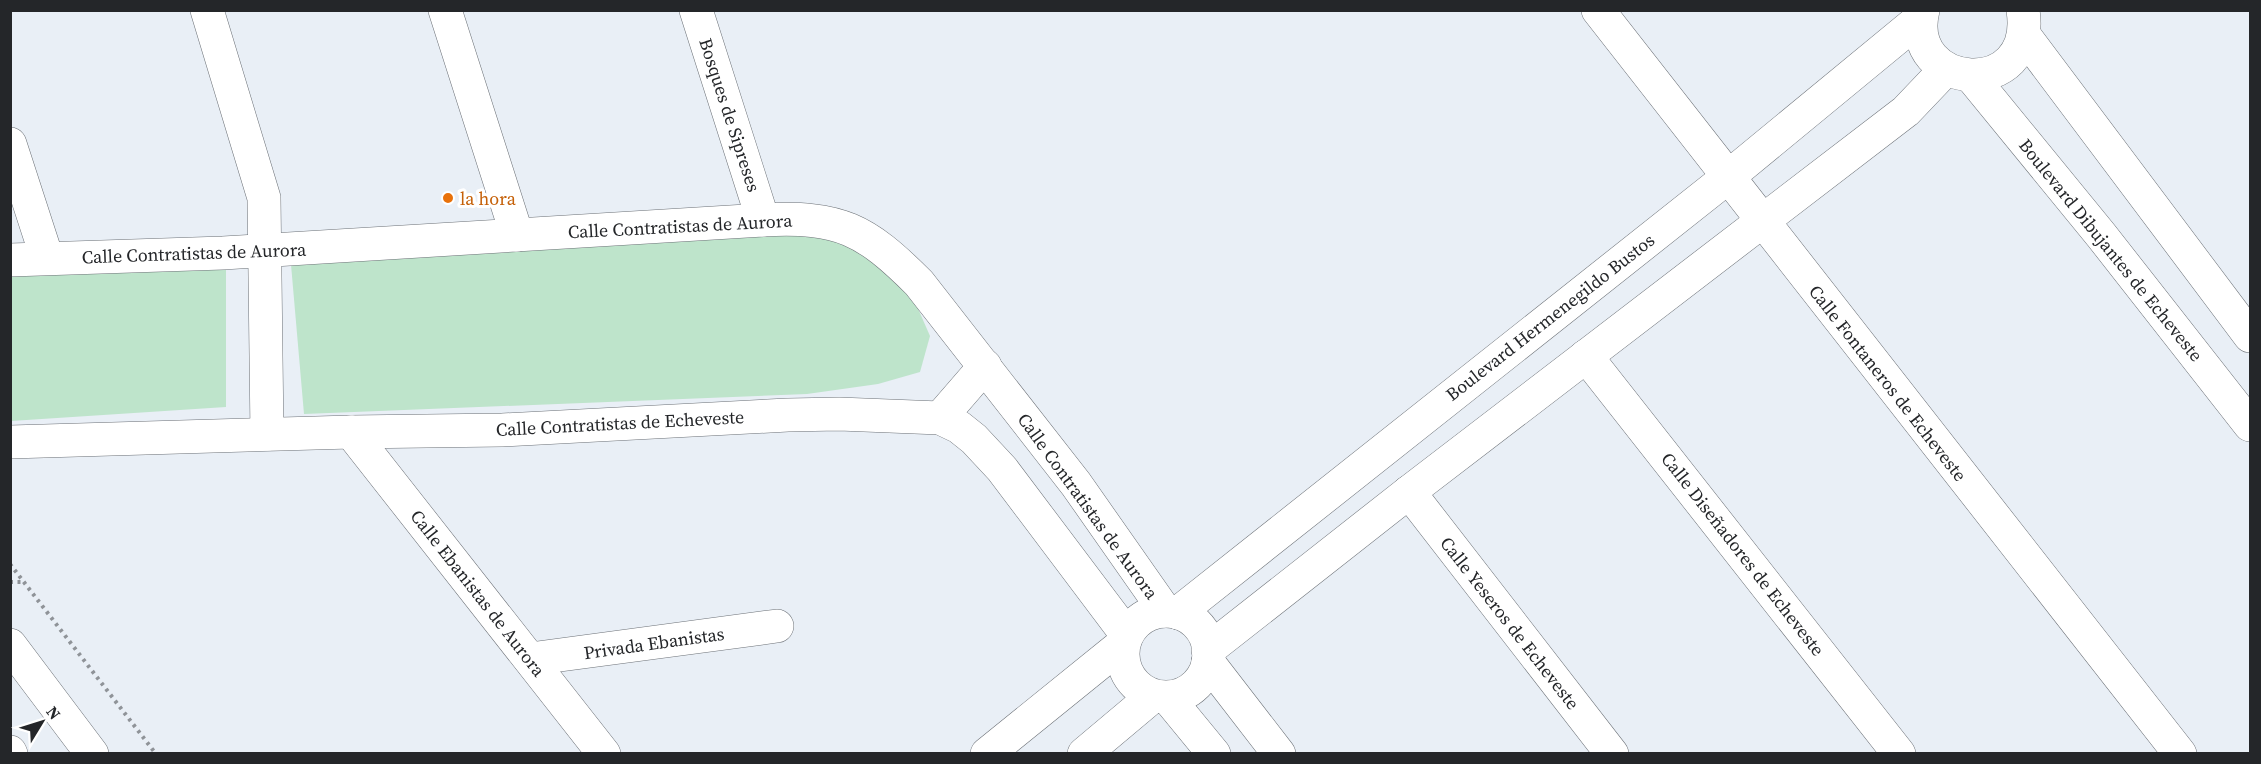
<svg xmlns="http://www.w3.org/2000/svg" width="2261" height="764" font-family="'Source Serif 4',serif">
	<rect width="100%" height="100%" fill="#e9eff6"/>
	<!-- green -->
	<g fill="#bee4cb">
		<path d="M662 234 838 235 891 274 916 304 930 336 920 372 878 384 807 394 304 414 290 253Z"/>
		<path d="M226 259V407L11 421 10 269Z"/>
	</g>
	<g fill="none" stroke-linecap="round" stroke-linejoin="round">
		<!-- minor casing -->
		<g stroke="#6c7177" stroke-width="34">
			<g id="minor">
				<path d="M207 10 264 198 267 434"/>
				<path d="M445 10 517 235"/>
				<path d="M696 10 763 220"/>
				<path d="M1598 10 2180 754"/>
				<path d="M1923 10C1903 91 2037 102 2023 10"/>
				<path d="M2024 35 2250 336"/>
				<path d="M1971 76 2101 235 2250 425"/>
				<path d="M10 144 47 258"/>
				<path d="M10 260 223 253 763 220C840 216 865 229 919 283L1076 484 1165 611"/>
				<path d="M1586 356 1899 754"/>
				<path d="M940 418 985 366"/>
				<path d="M351 432 604 754"/>
				<path d="M10 442 351 432 502 430 788 415 839 414 940 418 959 427 974 439 1002 469 1127 635"/>
				<path d="M1409 492 1612 754"/>
				<circle cx="1166" cy="654" r="43"/>
				<path d="M1178 613 1728 177 1921 18"/>
				<path d="M10 645 92 754"/>
				<path d="M1208 650 1409 492 1906 111 1946 69"/>
				<path d="M530 659 777 626"/>
				<path d="M1208 662 1279 754"/>
				<path d="M1168 698 1214 754"/>
				<path d="M987 754 1123 644"/>
				<path d="M1084 754 1153 696"/>
			</g>
		</g>
		<!-- major casing -->
		<g stroke="#6c7177" stroke-width="34">
			<path id="major" d="M10 752 11 754"/>
		</g>
		<!-- path -->
		<g stroke="#8f9398" stroke-width="4" stroke-dasharray="3 4.5" stroke-linecap="butt">
			<path d="M10 564 156 754"/>
			<path d="M10 582H24"/>
		</g>
		<!-- minor -->
		<use href="#minor" stroke="#fff" stroke-width="33"/>
		<!-- major -->
		<use href="#major" stroke="#fff" stroke-width="33"/>
	</g>
	<!-- markers -->
	<circle fill="#e8710a" stroke="#fff" stroke-width="2" cx="448" cy="198" r="6"/>
	<g text-anchor="middle" dominant-baseline="central" stroke-width="6" stroke-linejoin="round" paint-order="stroke">
		<!-- street labels -->
		<g font-size="18" fill="#242629" stroke="#fff">
			<text transform="translate(730 115) rotate(72)">Bosques de Sipreses</text>
			<text transform="translate(680 226) rotate(-3)">Calle Contratistas de Aurora</text>
			<text transform="translate(2111 250) rotate(51)">Boulevard Dibujantes de Echeveste</text>
			<text transform="translate(194 253) rotate(-2)">Calle Contratistas de Aurora</text>
			<text transform="translate(1550 317) rotate(-38)">Boulevard Hermenegildo Bustos</text>
			<text transform="translate(1888 383) rotate(52)">Calle Fontaneros de Echeveste</text>
			<text transform="translate(620 423) rotate(-3)">Calle Contratistas de Echeveste</text>
			<text transform="translate(1088 506) rotate(54)">Calle Contratistas de Aurora</text>
			<text transform="translate(1743 554) rotate(52)">Calle Diseñadores de Echeveste</text>
			<text transform="translate(478 593) rotate(52)">Calle Ebanistas de Aurora</text>
			<text transform="translate(1510 623) rotate(52)">Calle Yeseros de Echeveste</text>
			<text transform="translate(654 643) rotate(-8)">Privada Ebanistas</text>
		</g>
		<!-- food labels -->
		<g font-size="18" fill="#c56008" stroke="#fff" text-anchor="start">
			<text x="460" y="198">la hora</text>
		</g>
	</g>
	<!-- border -->
	<rect width="2261" height="764" fill="none" stroke="#242629" stroke-width="24"/>
	<!-- north arrow -->
	<g transform="translate(42 722) rotate(52)" stroke="#ffffff" stroke-width="4.5" paint-order="stroke">
	<path d="M0-4.5L10 22L0 15L-10 22Z" fill="#242629"/>
	<text y="-9" font-size="16" font-weight="bold" text-anchor="middle" fill="#242629">N</text>
	</g>
</svg>
